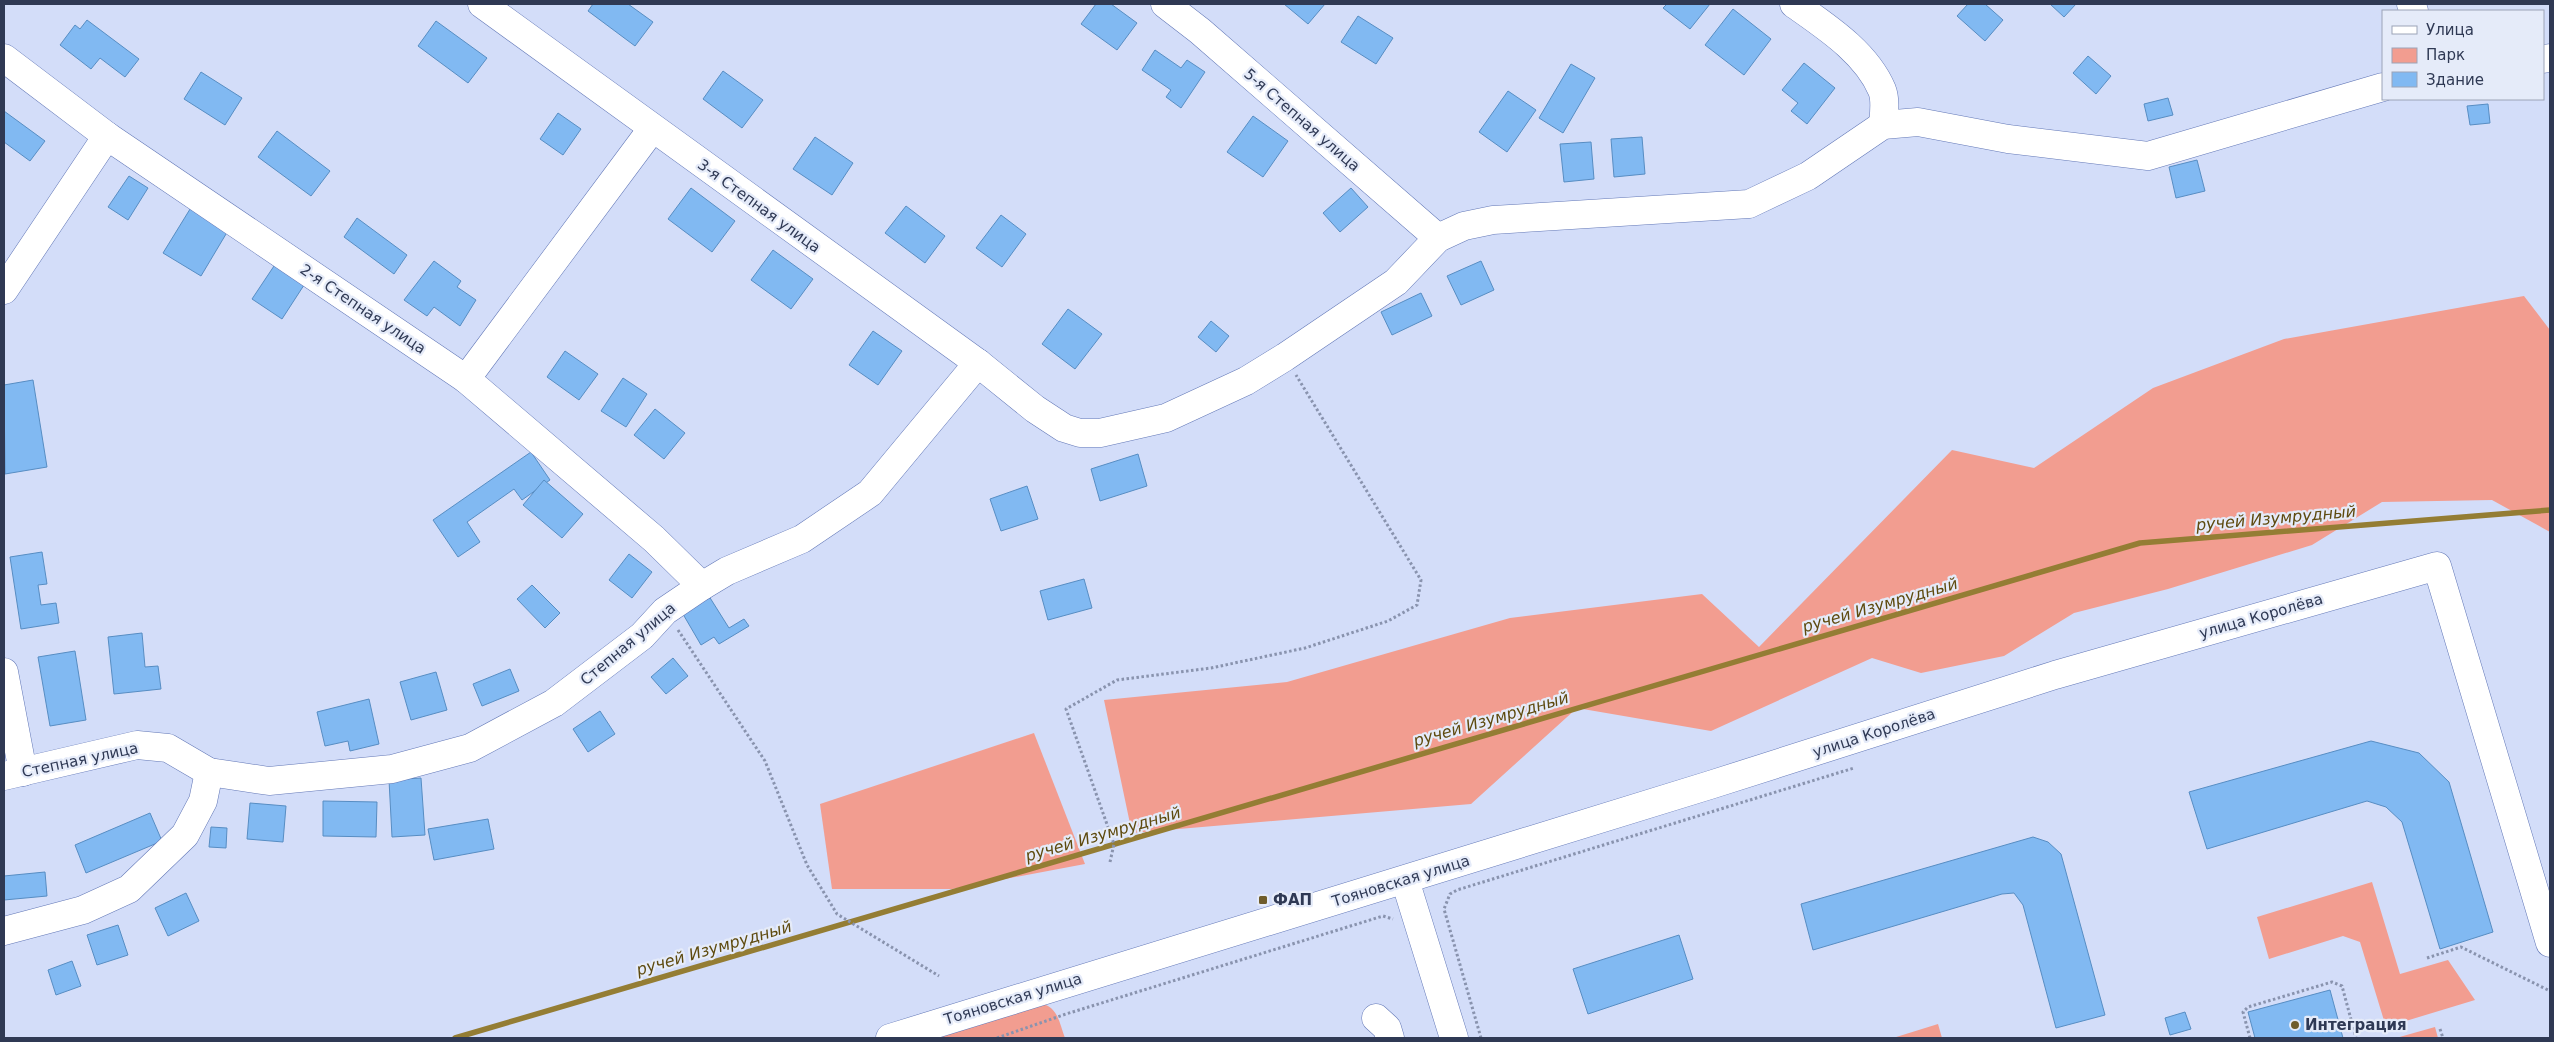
<svg xmlns="http://www.w3.org/2000/svg" width="2554" height="1042" font-family="'DejaVu Sans',sans-serif">
	<rect width="100%" height="100%" fill="#d3ddf9"/>
	<!-- green -->
	<g fill="#f29d90">
		<path d="M2524 296 2550 330V532L2492 500 2382 502 2312 545 2168 589 2074 613 2004 656 1921 673 1872 658 1711 731 1577 708 1471 804 1132 833 1104 700 1287 682 1510 618 1702 594 1759 647 1952 450 2034 468 2153 388 2284 339Z"/>
		<path d="M1034 733 1085 864 952 889H832L820 804Z"/>
		<path d="M2372 882 2400 974 2448 960 2475 1000 2386 1027 2360 942 2343 936 2269 959 2257 917Z"/>
		<path d="M1039 1003C1058 1006 1059 1022 1065 1038H920Z"/>
		<path d="M1938 1024 1942 1038H1893Z"/>
		<path d="M2435 1027 2438 1038H2396Z"/>
	</g>
	<g fill="none" stroke-linecap="round" stroke-linejoin="round">
		<!-- stream -->
		<path stroke="#947d34" stroke-width="5.5" d="M455 1038 2140 543 2550 510"/>
	</g>
	<!-- building -->
	<g fill="#81b9f2" stroke="#578dc3">
		<path d="M593 4H628L653 22 635 46 588 11Z"/>
		<path d="M1096 4H1111L1137 23 1117 50 1081 24Z"/>
		<path d="M1284 4H1325L1308 24Z"/>
		<path d="M1667 4H1710L1690 29 1663 8Z"/>
		<path d="M1968 4H1985L2003 20 1985 41 1957 16Z"/>
		<path d="M2050 4H2076L2064 17Z"/>
		<path d="M1733 9 1771 39 1744 75 1705 45Z"/>
		<path d="M1358 16 1393 38 1376 64 1341 42Z"/>
		<path d="M87 20 139 59 125 77 100 58 91 69 60 45 75 25 80 29Z"/>
		<path d="M436 21 487 58 468 83 418 46Z"/>
		<path d="M1155 50 1181 68 1187 60 1205 72 1181 108 1166 97 1171 90 1142 70Z"/>
		<path d="M2088 56 2111 76 2096 94 2073 73Z"/>
		<path d="M1804 63 1835 88 1807 124 1791 111 1798 103 1782 90Z"/>
		<path d="M1571 64 1595 78 1563 133 1539 118Z"/>
		<path d="M723 71 763 100 742 128 703 99Z"/>
		<path d="M201 72 242 98 225 125 184 99Z"/>
		<path d="M1508 91 1536 110 1507 152 1479 132Z"/>
		<path d="M2168 98 2173 115 2148 121 2144 104Z"/>
		<path d="M2488 104 2490 123 2470 125 2467 106Z"/>
		<path d="M4 111 45 141 30 161 4 142Z"/>
		<path d="M558 113 581 129 563 155 540 139Z"/>
		<path d="M1253 116 1288 141 1263 177 1227 152Z"/>
		<path d="M277 131 330 171 311 196 258 157Z"/>
		<path d="M815 137 853 163 832 195 793 169Z"/>
		<path d="M1642 137 1645 174 1614 177 1611 139Z"/>
		<path d="M1591 142 1594 179 1564 182 1560 144Z"/>
		<path d="M2197 160 2205 191 2176 198 2169 167Z"/>
		<path d="M129 176 148 188 128 220 108 207Z"/>
		<path d="M691 188 735 221 712 252 668 219Z"/>
		<path d="M1351 188 1368 207 1340 232 1323 213Z"/>
		<path d="M195 201 232 224 201 276 163 253Z"/>
		<path d="M906 206 945 236 925 263 885 233Z"/>
		<path d="M1001 215 1026 234 1002 267 976 248Z"/>
		<path d="M357 218 407 255 394 274 344 237Z"/>
		<path d="M773 250 813 279 791 309 751 280Z"/>
		<path d="M434 261 461 281 457 287 476 300 460 326 434 307 427 316 404 300Z"/>
		<path d="M1481 261 1494 290 1461 305 1447 276Z"/>
		<path d="M276 263 306 282 282 319 252 299Z"/>
		<path d="M1421 293 1432 316 1392 335 1381 312Z"/>
		<path d="M1068 309 1102 334 1075 369 1042 344Z"/>
		<path d="M1211 321 1229 336 1216 352 1198 337Z"/>
		<path d="M873 331 902 351 878 385 849 365Z"/>
		<path d="M565 351 598 374 579 400 547 377Z"/>
		<path d="M623 378 647 394 626 427 601 411Z"/>
		<path d="M33 380 47 467 5 474 4 385Z"/>
		<path d="M655 409 685 433 664 459 634 435Z"/>
		<path d="M531 452 550 480 522 500 514 489 467 522 480 542 458 557 433 520Z"/>
		<path d="M1138 454 1147 486 1100 501 1091 469Z"/>
		<path d="M544 480 583 514 562 538 523 505Z"/>
		<path d="M1027 486 1038 519 1001 531 990 499Z"/>
		<path d="M42 552 47 584 38 585 41 605 56 603 59 623 21 629 10 557Z"/>
		<path d="M629 554 652 572 632 598 609 580Z"/>
		<path d="M1084 579 1092 608 1048 620 1040 591Z"/>
		<path d="M532 585 560 613 545 628 517 599Z"/>
		<path d="M707 593 729 628 744 619 749 626 719 644 714 637 701 645 680 609Z"/>
		<path d="M142 633 145 667 158 666 161 689 114 694 108 637Z"/>
		<path d="M75 651 86 720 50 726 38 657Z"/>
		<path d="M673 658 688 676 666 694 651 677Z"/>
		<path d="M510 669 519 691 482 706 473 684Z"/>
		<path d="M436 672 447 710 411 720 400 682Z"/>
		<path d="M369 699 379 744 350 751 348 741 325 746 317 712Z"/>
		<path d="M600 711 615 734 588 752 573 729Z"/>
		<path d="M2371 741 2419 753 2449 782 2493 932 2440 949 2402 822 2386 807 2367 801 2207 849 2189 792Z"/>
		<path d="M421 778 425 835 392 837 389 780Z"/>
		<path d="M323 801 377 802 376 837 323 836Z"/>
		<path d="M250 803 286 806 283 842 247 839Z"/>
		<path d="M150 813 162 841 86 873 75 845Z"/>
		<path d="M488 819 494 849 434 860 428 829Z"/>
		<path d="M211 827 227 828 226 848 209 847Z"/>
		<path d="M2033 837 2048 842 2061 854 2105 1015 2056 1028 2023 905 2014 893 2002 894 1813 950 1801 904Z"/>
		<path d="M45 872 47 896 4 900V876Z"/>
		<path d="M186 893 199 921 168 936 155 908Z"/>
		<path d="M118 925 128 955 97 965 87 935Z"/>
		<path d="M1679 935 1693 979 1588 1014 1573 969Z"/>
		<path d="M72 961 81 986 56 995 48 970Z"/>
		<path d="M2330 990 2343 1038H2255L2248 1012Z"/>
		<path d="M2185 1012 2191 1029 2170 1035 2165 1018Z"/>
	</g>
	<g fill="none" stroke-linecap="round" stroke-linejoin="round">
		<!-- minor casing -->
		<g stroke="#6378b7" stroke-width="29">
			<g id="minor">
				<path d="M482 4 978 363 1035 409 1064 428 1080 433H1100L1166 418 1246 381 1285 357 1396 282 1438 238 1464 226 1493 220 1749 204 1808 176 1883 125 1918 122 2008 139 2148 156 2383 87"/>
				<path d="M1165 4 1200 31 1438 238"/>
				<path d="M1794 4C1825 26 1866 52 1882 90 1886 100 1884 114 1883 125"/>
				<path d="M2411 4 2414 11"/>
				<path d="M4 58 107 136 466 379 654 539 702 586"/>
				<path d="M2543 59 2550 58"/>
				<path d="M4 290 107 136"/>
				<path d="M466 379 652 129"/>
				<path d="M4 672 23 772"/>
				<path d="M4 776 137 745 168 748 209 772 269 781 392 769 470 748 554 703 642 636 665 611 702 586 727 571 802 539 870 493 978 363"/>
				<path d="M1405 880 1454 1038"/>
				<path d="M4 931 83 910 129 889 185 835 203 801 209 772"/>
				<path d="M1376 1018 1387 1028 1390 1038"/>
				<path d="M890 1038 1710 785 2055 675 2437 566 2550 943"/>
			</g>
		</g>
		<!-- path -->
		<g stroke="#8993ae" stroke-width="3" stroke-dasharray="2.5 2.5" stroke-linecap="butt">
			<path d="M678 630 765 761 807 865 837 914 939 976"/>
			<path d="M1110 862 1114 844 1066 709 1117 680 1211 668 1305 648 1388 621 1417 605 1421 580 1296 375"/>
			<path d="M2427 958 2461 947 2550 991"/>
			<path d="M2440 1029 2443 1038"/>
			<path d="M997 1038 1066 1014 1383 916 1393 919"/>
			<path d="M1481 1038 1444 909 1450 894 1457 890 1854 768"/>
			<path d="M2250 1038 2243 1012 2248 1007 2332 982 2342 986 2356 1038"/>
		</g>
		<!-- minor -->
		<use href="#minor" stroke="#fff" stroke-width="28"/>
	</g>
	<!-- markers -->
	<g fill="#6f5c2b" stroke="#e5ebf9" stroke-width="2">
		<rect x="1258" y="895" width="10" height="10" rx="2.5"/>
		<circle cx="2295" cy="1025" r="5"/>
	</g>
	<g text-anchor="middle" dominant-baseline="central" stroke-width="4.5" stroke-linejoin="round" paint-order="stroke">
		<!-- street labels -->
		<g font-size="15" fill="#2f3954" stroke="#e5ebf9">
			<text transform="translate(1302 120) rotate(41)">5-я Степная улица</text>
			<text transform="translate(759 206) rotate(36)">3-я Степная улица</text>
			<text transform="translate(363 309) rotate(34)">2-я Степная улица</text>
			<text transform="translate(2261 616) rotate(-16)">улица Королёва</text>
			<text transform="translate(628 644) rotate(-40)">Степная улица</text>
			<text transform="translate(1874 733) rotate(-18)">улица Королёва</text>
			<text transform="translate(80 760) rotate(-12)">Степная улица</text>
			<text transform="translate(1401 881) rotate(-17)">Тояновская улица</text>
			<text transform="translate(1013 999) rotate(-17)">Тояновская улица</text>
		</g>
		<!-- poi labels -->
		<g font-size="15" font-weight="bold" fill="#2f3954" stroke="#e5ebf9" text-anchor="start">
			<text x="1273" y="900">ФАП</text>
			<text x="2305" y="1025">Интеграция</text>
		</g>
		<!-- water labels -->
		<g font-size="16" font-style="italic" fill="#5e4a0f" stroke="#e5ebf9">
			<text transform="translate(2276 518) rotate(-5)">ручей Изумрудный</text>
			<text transform="translate(1880 605) rotate(-16)">ручей Изумрудный</text>
			<text transform="translate(1491 719) rotate(-16)">ручей Изумрудный</text>
			<text transform="translate(1103 834) rotate(-16)">ручей Изумрудный</text>
			<text transform="translate(714 948) rotate(-16)">ручей Изумрудный</text>
		</g>
	</g>
	<!-- border -->
	<rect width="2554" height="1042" fill="none" stroke="#2f3954" stroke-width="10"/>
	<!-- legend -->
	<rect x="2382" y="10" width="162" height="90" fill="#e5ebf9" stroke="#9ca4b7"/>
	<rect x="2392" y="26" width="25" height="8" fill="#ffffff" stroke="#9ca4b7"/>
	<text x="2426" y="35" font-size="15" fill="#2f3954">Улица</text>
	<rect x="2392" y="48" width="25" height="15" fill="#f29d90" stroke="#9ca4b7"/>
	<text x="2426" y="60" font-size="15" fill="#2f3954">Парк</text>
	<rect x="2392" y="72" width="25" height="15" fill="#81b9f2" stroke="#9ca4b7"/>
	<text x="2426" y="85" font-size="15" fill="#2f3954">Здание</text>
</svg>
